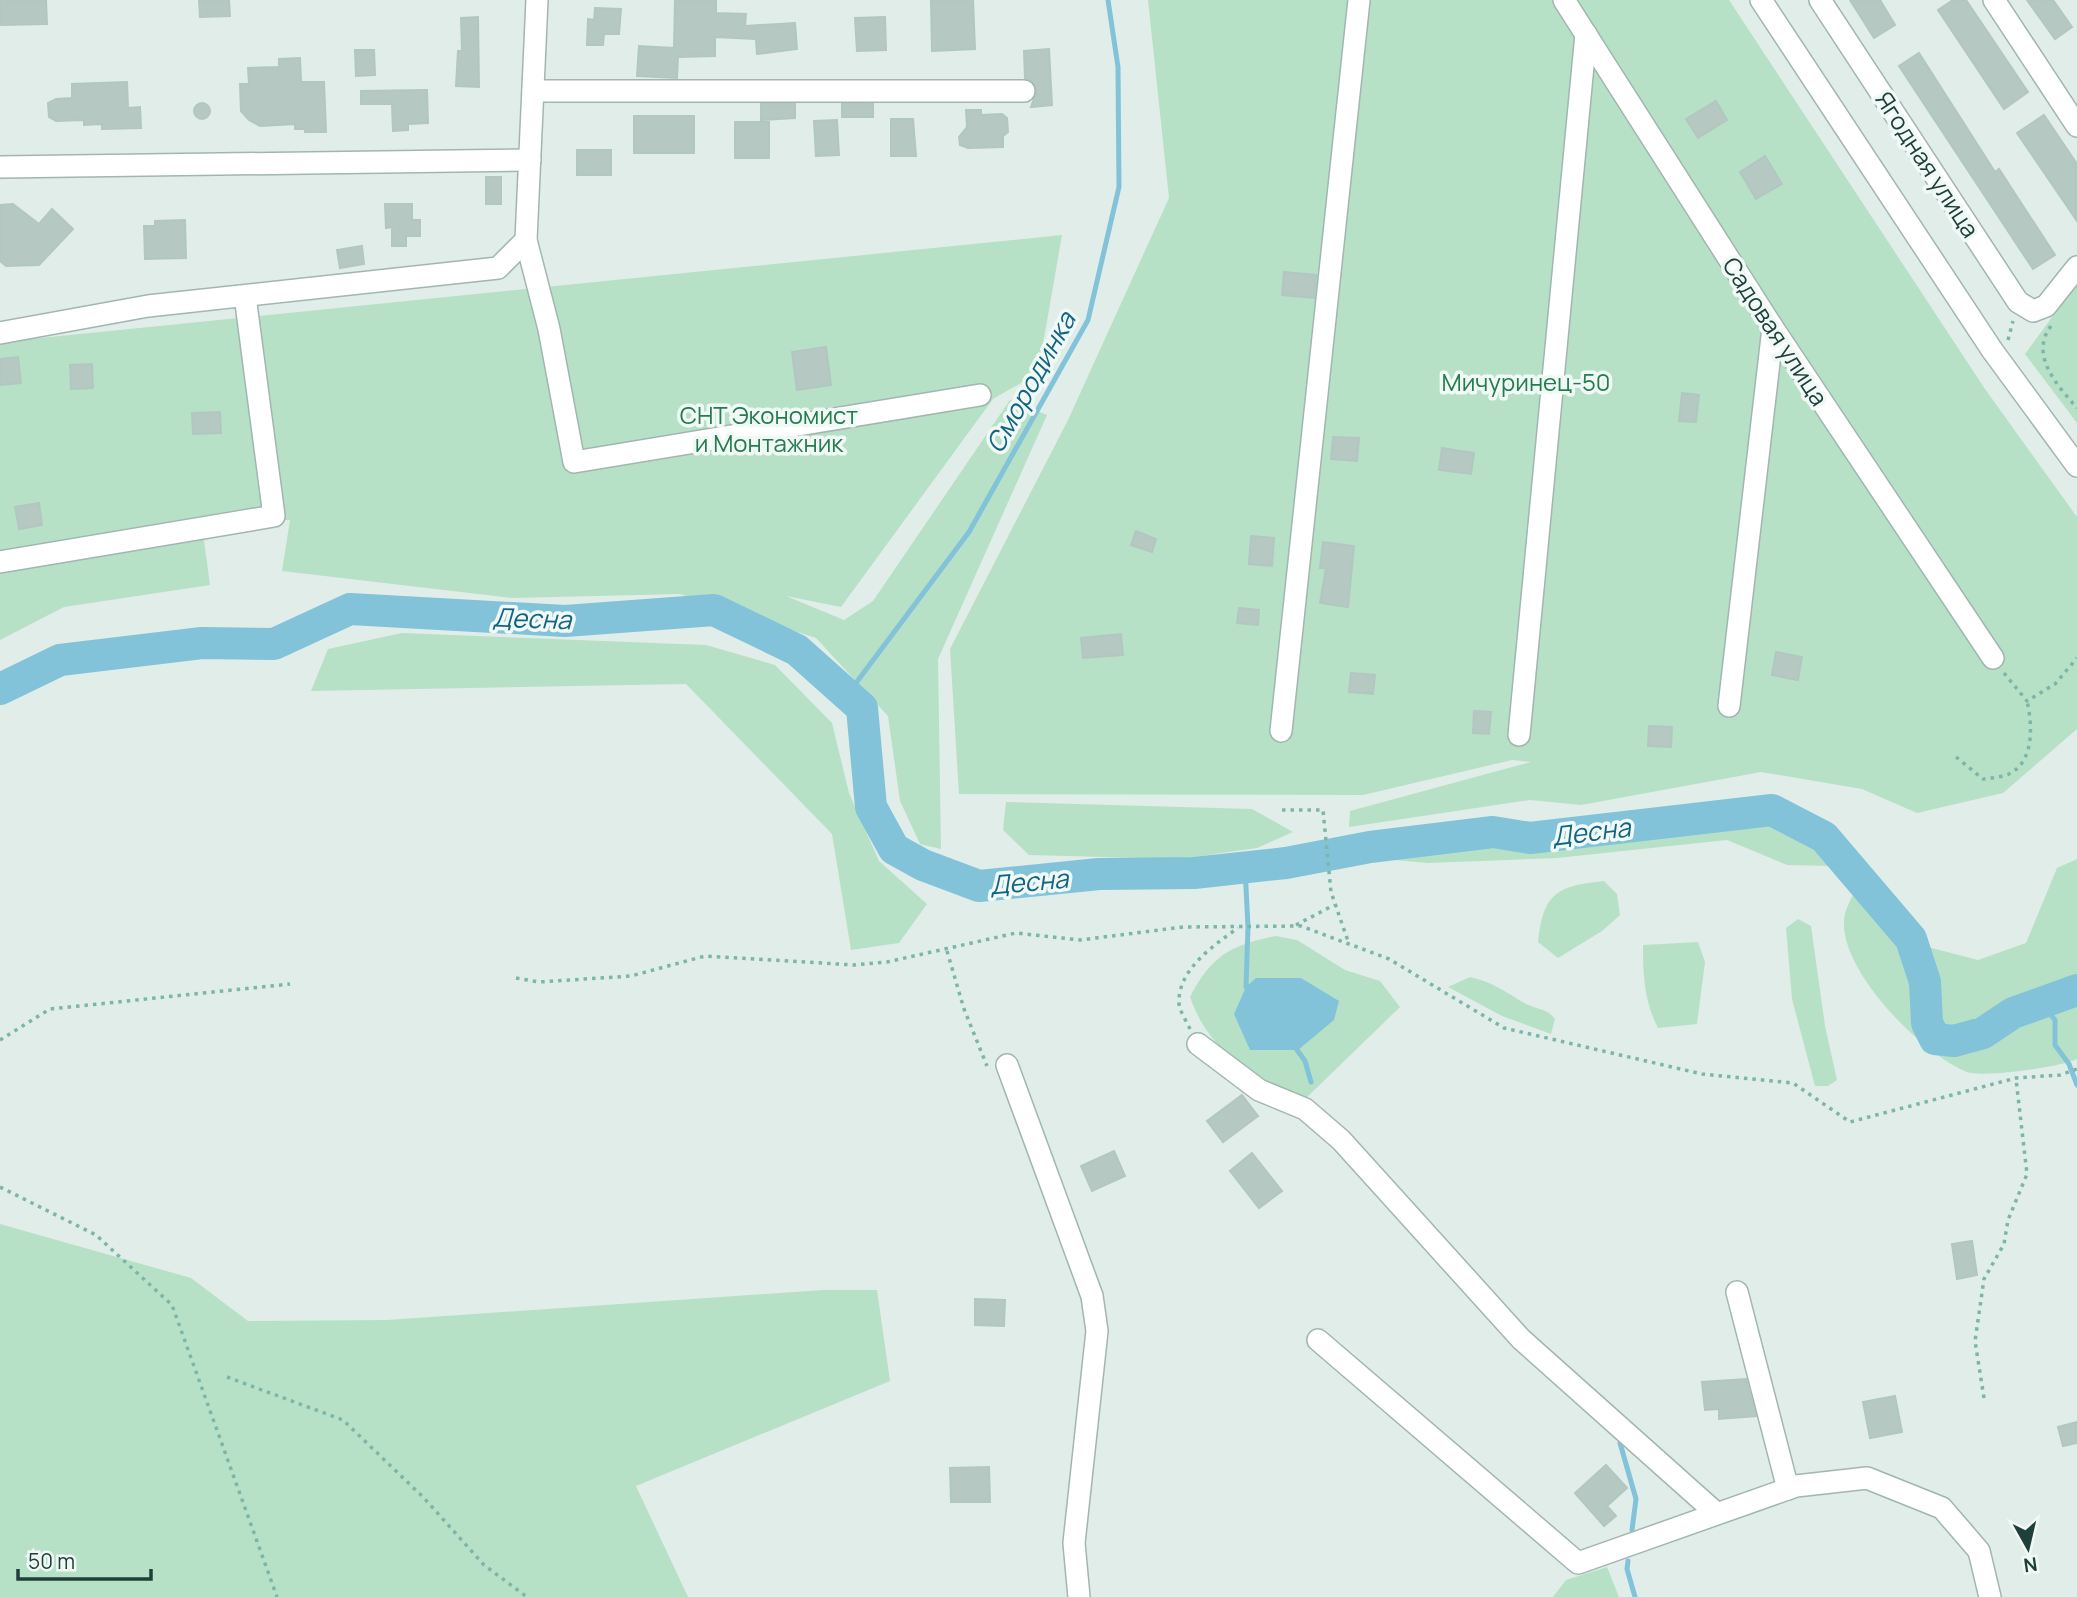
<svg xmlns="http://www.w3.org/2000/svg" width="2077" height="1597" font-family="Manrope,sans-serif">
	<rect width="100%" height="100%" fill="#e0ede9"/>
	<!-- green -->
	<g fill="#b7e1c6">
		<path d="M1148 0H1729L1985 389 2077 517V729L2003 793 1917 813 1862 789 1761 772 1581 805 1530 800 1349 827 1350 811 1531 762 1512 760 1363 795 959 794 950 649 1068 420 1169 198Z"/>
		<path d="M1062 235 1038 373 993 399 841 607 786 596 844 620 873 601 1010 400 1047 415 938 659 941 849 920 844 900 801 888 716 816 638 680 594 512 598 282 571 290 520H284L203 533 210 585 64 607 0 640V342Z"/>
		<path d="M2077 283V423L2025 354Z"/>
		<path d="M402 633 706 645 775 665 832 723 849 793 879 861 927 904 899 943 851 950 832 834 686 684 311 691 328 649Z"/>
		<path d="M1006 802 1252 809 1293 832 1257 848 1180 859 1029 855 1003 830Z"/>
		<path d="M1771 814C1795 827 1829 837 1833 866L1787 865 1727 840 1557 858 1428 863 1373 858 1362 841 1408 835 1533 843Z"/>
		<path d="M2077 859V1059C2061 1067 1983 1078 1967 1072 1922 1054 1841 972 1844 921 1844 910 1853 896 1857 886L1905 941 1978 960 2026 943 2057 868Z"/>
		<path d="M1604 881 1617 894 1620 915 1602 931 1558 958 1538 942C1543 892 1558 886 1604 881Z"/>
		<path d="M1798 919 1811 926 1825 1026 1837 1080 1828 1086H1815L1792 999 1786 928Z"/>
		<path d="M1276 936 1297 940 1345 970 1380 981 1400 1007 1301 1103C1251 1073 1210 1054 1190 997 1212 955 1231 945 1276 936Z"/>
		<path d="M1698 942 1705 962 1697 1024 1658 1028C1644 1001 1643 975 1643 945Z"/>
		<path d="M1470 977C1493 982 1507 993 1526 1004 1538 1010 1547 1008 1555 1019L1551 1034 1502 1016 1448 987Z"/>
		<path d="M0 1224 191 1278 248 1321 387 1320 823 1290H877L890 1381 636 1486 688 1597H0Z"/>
		<path d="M1607 1567 1619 1597H1553L1566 1580Z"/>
	</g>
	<!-- water -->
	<path fill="#82c3d9" d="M1256 978H1301L1339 1001 1334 1020 1298 1050H1250L1234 1014 1246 987Z"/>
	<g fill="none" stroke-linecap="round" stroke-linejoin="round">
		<!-- stream -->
		<g stroke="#82c3d9" stroke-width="5">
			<path d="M847 695 969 532 1088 320 1119 187 1118 67 1108 0"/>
			<path d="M1245 868 1248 927 1246 987 1249 991"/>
			<path d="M2042 1004 2055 1020V1045L2069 1064 2077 1085"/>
			<path d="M1295 1047 1305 1061 1311 1082"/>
			<path d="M1620 1443 1636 1499 1632 1530"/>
			<path d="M1628 1561 1627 1569 1635 1597"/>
		</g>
		<!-- river -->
		<path stroke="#82c3d9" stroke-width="32" d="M0 689 60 660 202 643 274 644 350 609 565 621 714 610 797 650 862 708 871 807 894 849 923 865 979 886 1099 874 1194 873 1286 863 1370 847 1493 832 1530 838 1772 810 1824 837 1911 939 1925 982 1927 1023 1935 1039 1954 1041 1983 1033 2013 1013 2077 990"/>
	</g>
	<!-- building -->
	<g fill="#b5c8c2" stroke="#b2c7c1" stroke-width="2">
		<path d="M0 0H46L47 24 0 25Z"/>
		<path d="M199 0H229L230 16 200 17Z"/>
		<path d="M675 0H716V13L746 14 745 26 795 23 797 49 757 54 756 39 715 37V56L678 57 677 78 637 76 639 46 674 48Z"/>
		<path d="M931 0H973L975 49 932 51Z"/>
		<path d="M1850 0H1880L1895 25 1874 38Z"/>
		<path d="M1953 0H1966L2028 92 2004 109 1938 10Z"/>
		<path d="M2027 0H2053L2072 27 2055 39Z"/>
		<path d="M595 8 621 9 619 34H604L603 45H587L588 19 594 20Z"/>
		<path d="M478 17 479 87 456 86 458 51H462L461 18Z"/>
		<path d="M885 17 886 50 857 51 855 18Z"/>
		<path d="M1049 49 1052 105 1031 107 1037 90 1031 80 1025 78 1024 51Z"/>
		<path d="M355 50H374L375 75 356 76Z"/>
		<path d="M1919 53 1995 172 1999 169 2055 255 2033 269 1899 66Z"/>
		<path d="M300 58 301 82H324L326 132H305V129H295V124L260 126 249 120 241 111 240 84H249L248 68 279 67V59Z"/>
		<path d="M127 82 128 108 140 107 141 128 102 129V124L84 125V120L56 121 49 117 48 103 56 99 72 98V84Z"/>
		<path d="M427 90 428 123 408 124V130L393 131 392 104H361V91Z"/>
		<path d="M1716 101 1727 120 1698 138 1686 119Z"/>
		<circle cx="202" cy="111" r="8"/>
		<path d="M761 104H795V118L761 120Z"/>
		<rect x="842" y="104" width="31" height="13"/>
		<path d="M966 110H981V115L1002 114 1007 118 1008 132 1003 136V147L968 148 960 145 959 137 967 127Z"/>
		<path d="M2044 115 2077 164V221L2017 133Z"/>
		<rect x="634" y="116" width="60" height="37"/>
		<path d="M891 119H913L916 156H891Z"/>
		<path d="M837 120 839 155 816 156 814 121Z"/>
		<rect x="735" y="122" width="34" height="36"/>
		<rect x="577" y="150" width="34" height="25"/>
		<path d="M1765 156 1782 184 1756 199 1740 172Z"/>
		<rect x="486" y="177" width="15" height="27"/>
		<path d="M13 204 39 224 52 209 73 229 39 265 6 266 0 261V205Z"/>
		<path d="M385 204H412V220H420V236H406V246H392V227L386 228Z"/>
		<path d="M185 220 186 258 145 259 144 226H155V221Z"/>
		<path d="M362 246 364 264 340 268 337 250Z"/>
		<path d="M1284 272 1316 275 1314 298 1282 295Z"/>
		<path d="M826 347 831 385 797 390 792 352Z"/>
		<path d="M18 357 21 383 0 385V359Z"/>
		<path d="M92 364 93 388 71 389 70 365Z"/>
		<path d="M1682 393 1699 395 1696 422 1679 421Z"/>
		<path d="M220 412 221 433 193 434 192 413Z"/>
		<path d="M1333 437 1359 438 1357 461 1331 459Z"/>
		<path d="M1442 448 1474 453 1471 474 1439 470Z"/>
		<path d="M39 503 42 525 19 529 15 507Z"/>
		<path d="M1136 531 1156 539 1152 552 1131 545Z"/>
		<path d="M1251 536 1274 538 1272 566 1249 564Z"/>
		<path d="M1323 542 1354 546 1348 607 1320 603 1326 568H1320Z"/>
		<path d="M1239 608 1259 610 1258 625 1237 623Z"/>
		<path d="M1121 634 1123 655 1083 658 1081 638Z"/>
		<path d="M1776 652 1802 657 1798 680 1772 675Z"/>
		<path d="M1351 673 1375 675 1373 694 1349 692Z"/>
		<path d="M1474 711 1491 712 1489 734 1473 733Z"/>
		<path d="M1649 726 1672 727 1671 747 1648 746Z"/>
		<path d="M1242 1095 1258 1116 1223 1142 1207 1121Z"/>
		<path d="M1114 1151 1125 1176 1092 1191 1081 1166Z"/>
		<path d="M1252 1153 1282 1191 1259 1208 1230 1171Z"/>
		<path d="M1972 1241 1977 1275 1957 1279 1952 1244Z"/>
		<path d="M975 1299 1005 1300 1004 1326 975 1325Z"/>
		<path d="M1746 1379 1756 1416 1719 1419V1409L1705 1410 1702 1382Z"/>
		<path d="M1895 1396 1902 1432 1870 1438 1863 1402Z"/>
		<path d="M2077 1422V1443L2063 1446 2058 1427Z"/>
		<path d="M1606 1465 1627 1488 1607 1506 1616 1516 1604 1526 1575 1493Z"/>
		<path d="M989 1467 990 1502H951L950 1468Z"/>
	</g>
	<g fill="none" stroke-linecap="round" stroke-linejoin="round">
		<!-- minor casing -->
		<g stroke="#a2b6b1" stroke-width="24">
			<g id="minor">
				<path d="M537 0 526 240 549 329 574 462 980 395"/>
				<path d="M1564 0 1773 328 1993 658"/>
				<path d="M1761 0 1992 350 2077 466"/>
				<path d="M1820 0 2018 302 2033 311 2046 306 2077 267"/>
				<path d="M1994 0 2077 126"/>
				<path d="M533 91H1024"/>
				<path d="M0 167 530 160"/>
				<path d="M0 333 148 306 498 268 526 240"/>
				<path d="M0 562 274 516 245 296"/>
				<path d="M1729 706 1773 328"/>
				<path d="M1281 731 1359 0"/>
				<path d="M1519 735 1586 34"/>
				<path d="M1198 1044 1259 1090 1305 1109 1341 1140 1521 1339 1716 1513"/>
				<path d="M1007 1065 1092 1296 1097 1331 1074 1543 1079 1597"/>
				<path d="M1737 1292 1788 1489"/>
				<path d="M1318 1340 1578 1563 1796 1486 1867 1478 1942 1508 1979 1551 1990 1597"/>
			</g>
		</g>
		<!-- path -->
		<g stroke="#7db5a9" stroke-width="3.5" stroke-dasharray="3.5 5" stroke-linecap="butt">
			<path d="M2051 326C2029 355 2057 385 2077 408"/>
			<path d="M2008 340 2013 321"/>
			<path d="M2004 673 2027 701 2055 684 2077 658"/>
			<path d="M1956 757 1983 779C1991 778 2004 777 2011 773 2035 759 2032 723 2027 701"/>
			<path d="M1282 810H1323L1331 892 1349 944"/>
			<path d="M1296 925 1334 905"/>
			<path d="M947 951 964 1009 987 1066"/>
			<path d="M516 978 539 982 631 976 705 956 854 965 887 962 1016 933 1080 940 1183 927 1301 926 1389 959 1504 1028 1702 1074 1793 1083 1850 1122 2016 1078 2060 1075 2077 1069"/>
			<path d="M1190 1029C1187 1022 1180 1012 1179 1004 1177 970 1214 945 1238 928"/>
			<path d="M0 1040 50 1009 290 984"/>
			<path d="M0 1187 96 1235 172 1305 277 1597"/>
			<path d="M227 1377 343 1420 424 1498 484 1565 527 1597"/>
			<path d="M1984 1398 1975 1341 1984 1279 2004 1244 2008 1220 2027 1174 2016 1079"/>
		</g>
		<!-- minor -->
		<use href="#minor" stroke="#fff" stroke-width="21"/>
	</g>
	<g text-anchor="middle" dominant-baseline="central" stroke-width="7" stroke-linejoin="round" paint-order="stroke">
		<!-- street labels -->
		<g font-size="24" fill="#1f403a" stroke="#f1f9f6">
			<text transform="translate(1928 164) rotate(57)">Ягодная улица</text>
			<text transform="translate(1776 331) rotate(57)">Садовая улица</text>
		</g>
		<!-- park labels -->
		<g font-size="24" fill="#247c4f" stroke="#f1f9f6">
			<text x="1526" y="381">Мичуринец-50</text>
			<text x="769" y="414">СНТ Экономист<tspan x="769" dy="28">и Монтажник</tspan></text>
		</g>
		<!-- water labels -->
		<g font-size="26" font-style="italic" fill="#126483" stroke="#f1f9f6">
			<text transform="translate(1030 382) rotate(-61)">Смородинка</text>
			<text transform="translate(532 618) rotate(2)">Десна</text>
			<text transform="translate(1591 831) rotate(-7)">Десна</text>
			<text transform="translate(1029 881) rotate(-5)">Десна</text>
		</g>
	</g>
	<!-- north arrow -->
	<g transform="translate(2028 1548) rotate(172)" stroke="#f1f9f6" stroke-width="5" paint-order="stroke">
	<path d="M0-5L12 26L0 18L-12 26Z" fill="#1f403a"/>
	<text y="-10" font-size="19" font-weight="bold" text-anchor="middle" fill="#1f403a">N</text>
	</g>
	<!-- scale -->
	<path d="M18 1569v10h133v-10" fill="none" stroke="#1f403a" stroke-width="3.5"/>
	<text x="28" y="1569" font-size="21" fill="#1f403a" stroke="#f1f9f6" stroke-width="5" paint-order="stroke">50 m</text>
</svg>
